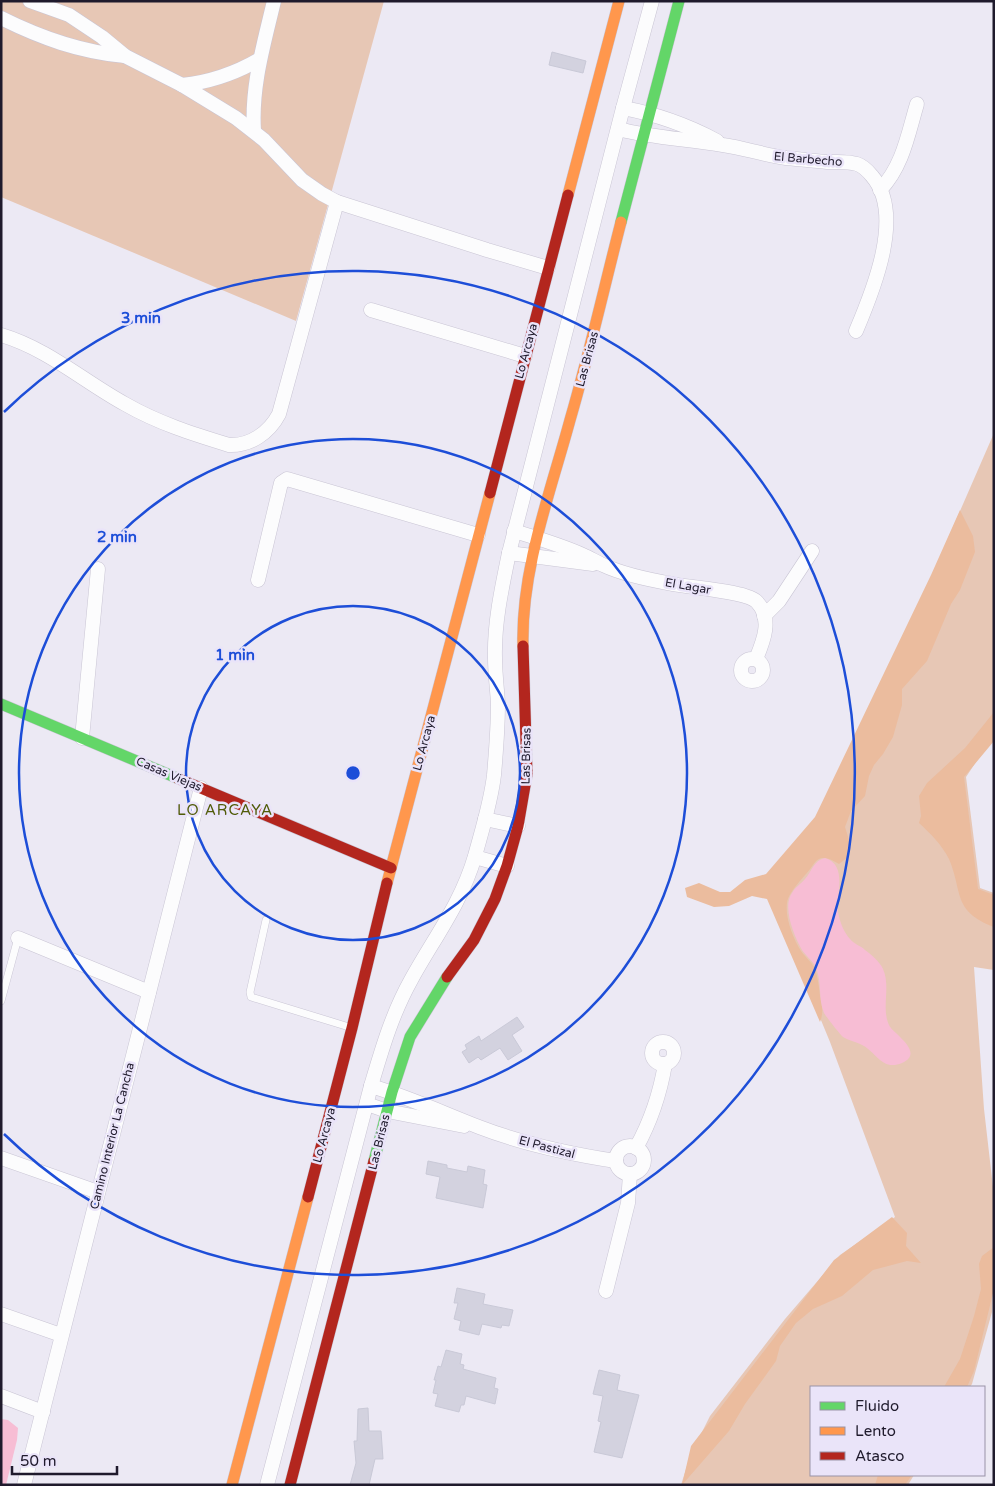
<svg xmlns="http://www.w3.org/2000/svg" width="995" height="1486" font-family="'Varela Round',sans-serif">
	<rect width="100%" height="100%" fill="#ece9f4"/>
	<!-- green -->
	<g fill="#e7c7b5">
		<path d="M1 1H384L296 321 1 197Z"/>
		<path d="M994 433V735L966 777 980 888 994 893V970L974 967 984 1109 994 1196V1243L992 1312 972 1384 970 1387H811V1475H914L908 1485H681L690 1456 710 1416 785 1319 840 1255 895 1217 830 1042 769 894 816 818 933 573Z"/>
	</g>
	<!-- forest -->
	<g fill="#ebbc9e">
		<path d="M960 510 973 536 975 552 960 590 951 604 927 661 902 689V705L893 737 883 754 874 765 869 776 865 796 851 811 845 827 850 843 848 857 839 864C829 858 820 854 813 865 806 876 789 890 787 903 785 918 793 938 801 951 805 957 812 962 815 969 818 978 819 987 820 996 822 1006 824 1012 820 1022L767 899 752 896 729 906 714 907 687 897 685 888 699 883 720 892H730L745 880 766 874 815 817 931 575Z"/>
		<path d="M994 712V741L964 777 978 889 994 895V927C952 911 963 892 949 859 942 845 930 833 919 823L921 816 919 796 927 783 965 748Z"/>
		<path d="M892 1217 907 1233 906 1246 921 1263 907 1261 873 1270 842 1296 813 1309 796 1323 780 1346 776 1361 745 1404 729 1431 682 1485 691 1446 834 1260Z"/>
		<path d="M994 1247V1289L974 1371 967 1387H944L960 1359 974 1316 981 1289 979 1264 982 1256Z"/>
		<path d="M878 1475H912L905 1485H875Z"/>
	</g>
	<!-- water -->
	<g fill="#f7bdd4">
		<path d="M825 858C848 865 836 894 838 912 840 922 843 931 850 939 855 945 860 945 865 950 871 954 880 962 883 969 891 987 881 1008 889 1025 892 1033 926 1052 902 1063 883 1071 877 1054 864 1046 858 1042 849 1041 843 1037 839 1033 827 1018 824 1013 818 999 822 982 816 968 813 961 806 956 802 950 794 936 782 907 792 893 795 887 801 884 805 879 812 871 814 860 825 858Z"/>
		<path d="M1 1419 8 1420 18 1428 17 1440 6 1485H1Z"/>
	</g>
	<!-- building -->
	<g fill="#d3d2df" stroke="#c9c9d7">
		<path d="M552 52 586 61 583 73 549 65Z"/>
		<path d="M517 1017 524 1027 512 1035 522 1051 508 1060 500 1048 481 1060 478 1057 469 1063 462 1052 467 1049 465 1045 479 1036 481 1041Z"/>
		<path d="M428 1161 447 1165V1168L467 1172 468 1166 485 1170 483 1184 487 1185 483 1208 436 1198 440 1177 426 1174Z"/>
		<path d="M457 1288 485 1294 483 1304 513 1310 509 1326 502 1325 501 1328 482 1324 479 1335 459 1330 461 1321 454 1319 458 1303H454Z"/>
		<path d="M446 1350 462 1354 460 1364 464 1365 463 1369 496 1378 494 1388 498 1389 495 1404 466 1396 464 1405H461L459 1412 435 1406 438 1394 433 1393 436 1380H434L438 1366 441 1367Z"/>
		<path d="M599 1370 620 1375 617 1390 639 1395 622 1458 594 1452 601 1422 598 1421 603 1396 593 1394Z"/>
		<path d="M368 1408 369 1431H381L383 1459H375L369 1485H350L356 1463 354 1441H357L358 1409Z"/>
	</g>
	<g fill="none" stroke-linecap="round" stroke-linejoin="round">
		<!-- lane casing -->
		<g stroke="#c9c5d4" stroke-width="8">
			<g id="lane">
				<path d="M266 920 250 992 251 997 349 1027"/>
				<path d="M1 1001 18 938"/>
			</g>
		</g>
		<!-- street casing -->
		<g stroke="#c9c5d4" stroke-width="15">
			<g id="street">
				<path d="M30 1 69 15 102 37 125 56 182 85 236 118 264 140 302 180 322 194 337 202 487 250 548 268"/>
				<path d="M1 18C41 38 80 52 125 56"/>
				<path d="M182 85C211 82 236 73 260 59"/>
				<path d="M623 108C656 114 687 125 717 141"/>
				<path d="M618 129C653 138 688 139 723 145 744 148 764 155 786 158 799 159 813 161 827 162 837 162 848 161 857 164 863 166 868 171 872 176 905 214 873 291 856 331"/>
				<path d="M254 131C251 86 264 44 274 1"/>
				<path d="M880 190C903 166 908 134 917 104"/>
				<path d="M371 310 525 356"/>
				<path d="M1 335C48 349 83 381 125 404 158 423 193 434 229 445 250 446 269 433 279 414L337 202"/>
				<path d="M514 531C537 538 561 545 583 555 590 558 596 562 603 565 624 575 650 580 673 584 691 588 747 591 757 602 773 619 763 642 756 659"/>
				<path d="M509 553 593 564"/>
				<path d="M258 580 281 483 287 479 478 535"/>
				<path d="M764 616 779 601 812 551"/>
				<circle cx="752" cy="670" r="11"/>
				<path d="M82 738 98 569"/>
				<path d="M485 819 518 826"/>
				<path d="M475 857 507 866"/>
				<path d="M18 938 149 992"/>
				<circle cx="663" cy="1053" r="11"/>
				<path d="M371 1086C408 1097 443 1113 479 1127 523 1144 570 1154 616 1161"/>
				<path d="M367 1104 387 1111 464 1126"/>
				<circle cx="630" cy="1160" r="14"/>
				<path d="M636 1148C651 1121 660 1094 665 1064"/>
				<path d="M1 1158 98 1192"/>
				<path d="M606 1291 628 1203 630 1174"/>
				<path d="M1 1314 61 1335"/>
				<path d="M1 1396 43 1412"/>
				<path d="M24 1485 201 788"/>
				<path d="M267 1485 371 1086C382 1049 392 1014 411 980 434 938 461 904 475 856 482 830 491 802 494 775 496 752 498 727 498 703 497 688 495 673 495 658 494 623 502 587 509 553L623 108 652 1"/>
			</g>
		</g>
		<!-- fast casing -->
		<g stroke="#c9c5d4" stroke-width="12">
			<g id="fast">
				<path d="M621 222 679 1"/>
				<path d="M1 704 177 778"/>
				<path d="M374 1161 392 1092 410 1037 447 977"/>
			</g>
		</g>
		<!-- slow casing -->
		<g stroke="#c9c5d4" stroke-width="12">
			<g id="slow">
				<path d="M568 195 619 1"/>
				<path d="M523 646C521 569 550 494 570 420 589 355 604 288 621 222"/>
				<path d="M387 883 490 493"/>
				<path d="M232 1485 308 1197"/>
			</g>
		</g>
		<!-- jam casing -->
		<g stroke="#c9c5d4" stroke-width="12">
			<g id="jam">
				<path d="M490 493 568 195"/>
				<path d="M177 778 391 868"/>
				<path d="M447 977 474 940 495 899 507 866 518 826 527 774 523 646"/>
				<path d="M308 1197 352 1028 387 883"/>
				<path d="M290 1485 374 1161"/>
			</g>
		</g>
		<!-- lane -->
		<use href="#lane" stroke="#fcfcfd" stroke-width="7"/>
		<!-- street -->
		<use href="#street" stroke="#fcfcfd" stroke-width="14"/>
		<!-- fast -->
		<use href="#fast" stroke="#63d668" stroke-width="11"/>
		<!-- slow -->
		<use href="#slow" stroke="#ff974d" stroke-width="11"/>
		<!-- jam -->
		<use href="#jam" stroke="#b3261e" stroke-width="11"/>
	</g>
	<!-- distance rings -->
	<g fill="none" stroke="#1d4ed8" stroke-width="2.5">
		<circle cx="353" cy="773" r="167"/>
		<circle cx="353" cy="773" r="334"/>
		<path d="M4 412A502 502 0 1 1 4 1134"/>
	</g>
	<g text-anchor="middle" dominant-baseline="central" stroke-width="5" stroke-linejoin="round" paint-order="stroke">
		<!-- street labels -->
		<g font-size="12" fill="#1f1a2c" stroke="#eae4f9">
			<text transform="translate(808 159) rotate(5)">El Barbecho</text>
			<text transform="translate(526 351) rotate(-75)">Lo Arcaya</text>
			<text transform="translate(587 359) rotate(-75)">Las Brisas</text>
			<text transform="translate(688 586) rotate(10)">El Lagar</text>
			<text transform="translate(424 743) rotate(-75)">Lo Arcaya</text>
			<text transform="translate(526 756) rotate(-89)">Las Brisas</text>
			<text transform="translate(169 774) rotate(23)">Casas Viejas</text>
			<text transform="translate(324 1135) rotate(-75)">Lo Arcaya</text>
			<text transform="translate(112 1136) rotate(-76)">Camino Interior La Cancha</text>
			<text transform="translate(379 1142) rotate(-76)">Las Brisas</text>
			<text transform="translate(547 1147) rotate(15)">El Pastizal</text>
		</g>
		<!-- quarter labels -->
		<g font-size="15" letter-spacing="1" fill="#515c09" stroke="#eae4f9">
			<text x="225" y="810">LO ARCAYA</text>
		</g>
	</g>
	<circle cx="353" cy="773" r="8" fill="#1d4ed8" stroke="#eae4f9" stroke-width="2.5"/>
	<g font-size="15" text-anchor="middle" font-weight="bold" fill="#1d4ed8" stroke="#eae4f9" stroke-width="5" stroke-linejoin="round" paint-order="stroke">
		<text x="141" y="323">3 min</text>
		<text x="117" y="542">2 min</text>
		<text x="235" y="660">1 min</text>
	</g>
	<!-- border -->
	<rect width="995" height="1486" fill="none" stroke="#1f1a2c" stroke-width="5"/>
	<!-- legend -->
	<rect x="810" y="1386" width="175" height="90" fill="#eae4f9" stroke="#9993a7"/>
	<rect x="820" y="1402" width="25" height="8" fill="#63d668" stroke="#9993a7"/>
	<text x="855" y="1411" font-size="15" fill="#1f1a2c">Fluido</text>
	<rect x="820" y="1427" width="25" height="8" fill="#ff974d" stroke="#9993a7"/>
	<text x="855" y="1436" font-size="15" fill="#1f1a2c">Lento</text>
	<rect x="820" y="1452" width="25" height="8" fill="#b3261e" stroke="#9993a7"/>
	<text x="855" y="1461" font-size="15" fill="#1f1a2c">Atasco</text>
	<!-- scale -->
	<path d="M12 1466v8h105v-8" fill="none" stroke="#1f1a2c" stroke-width="2.5"/>
	<text x="20" y="1466" font-size="15" fill="#1f1a2c" stroke="#eae4f9" stroke-width="4" paint-order="stroke">50 m</text>
</svg>
